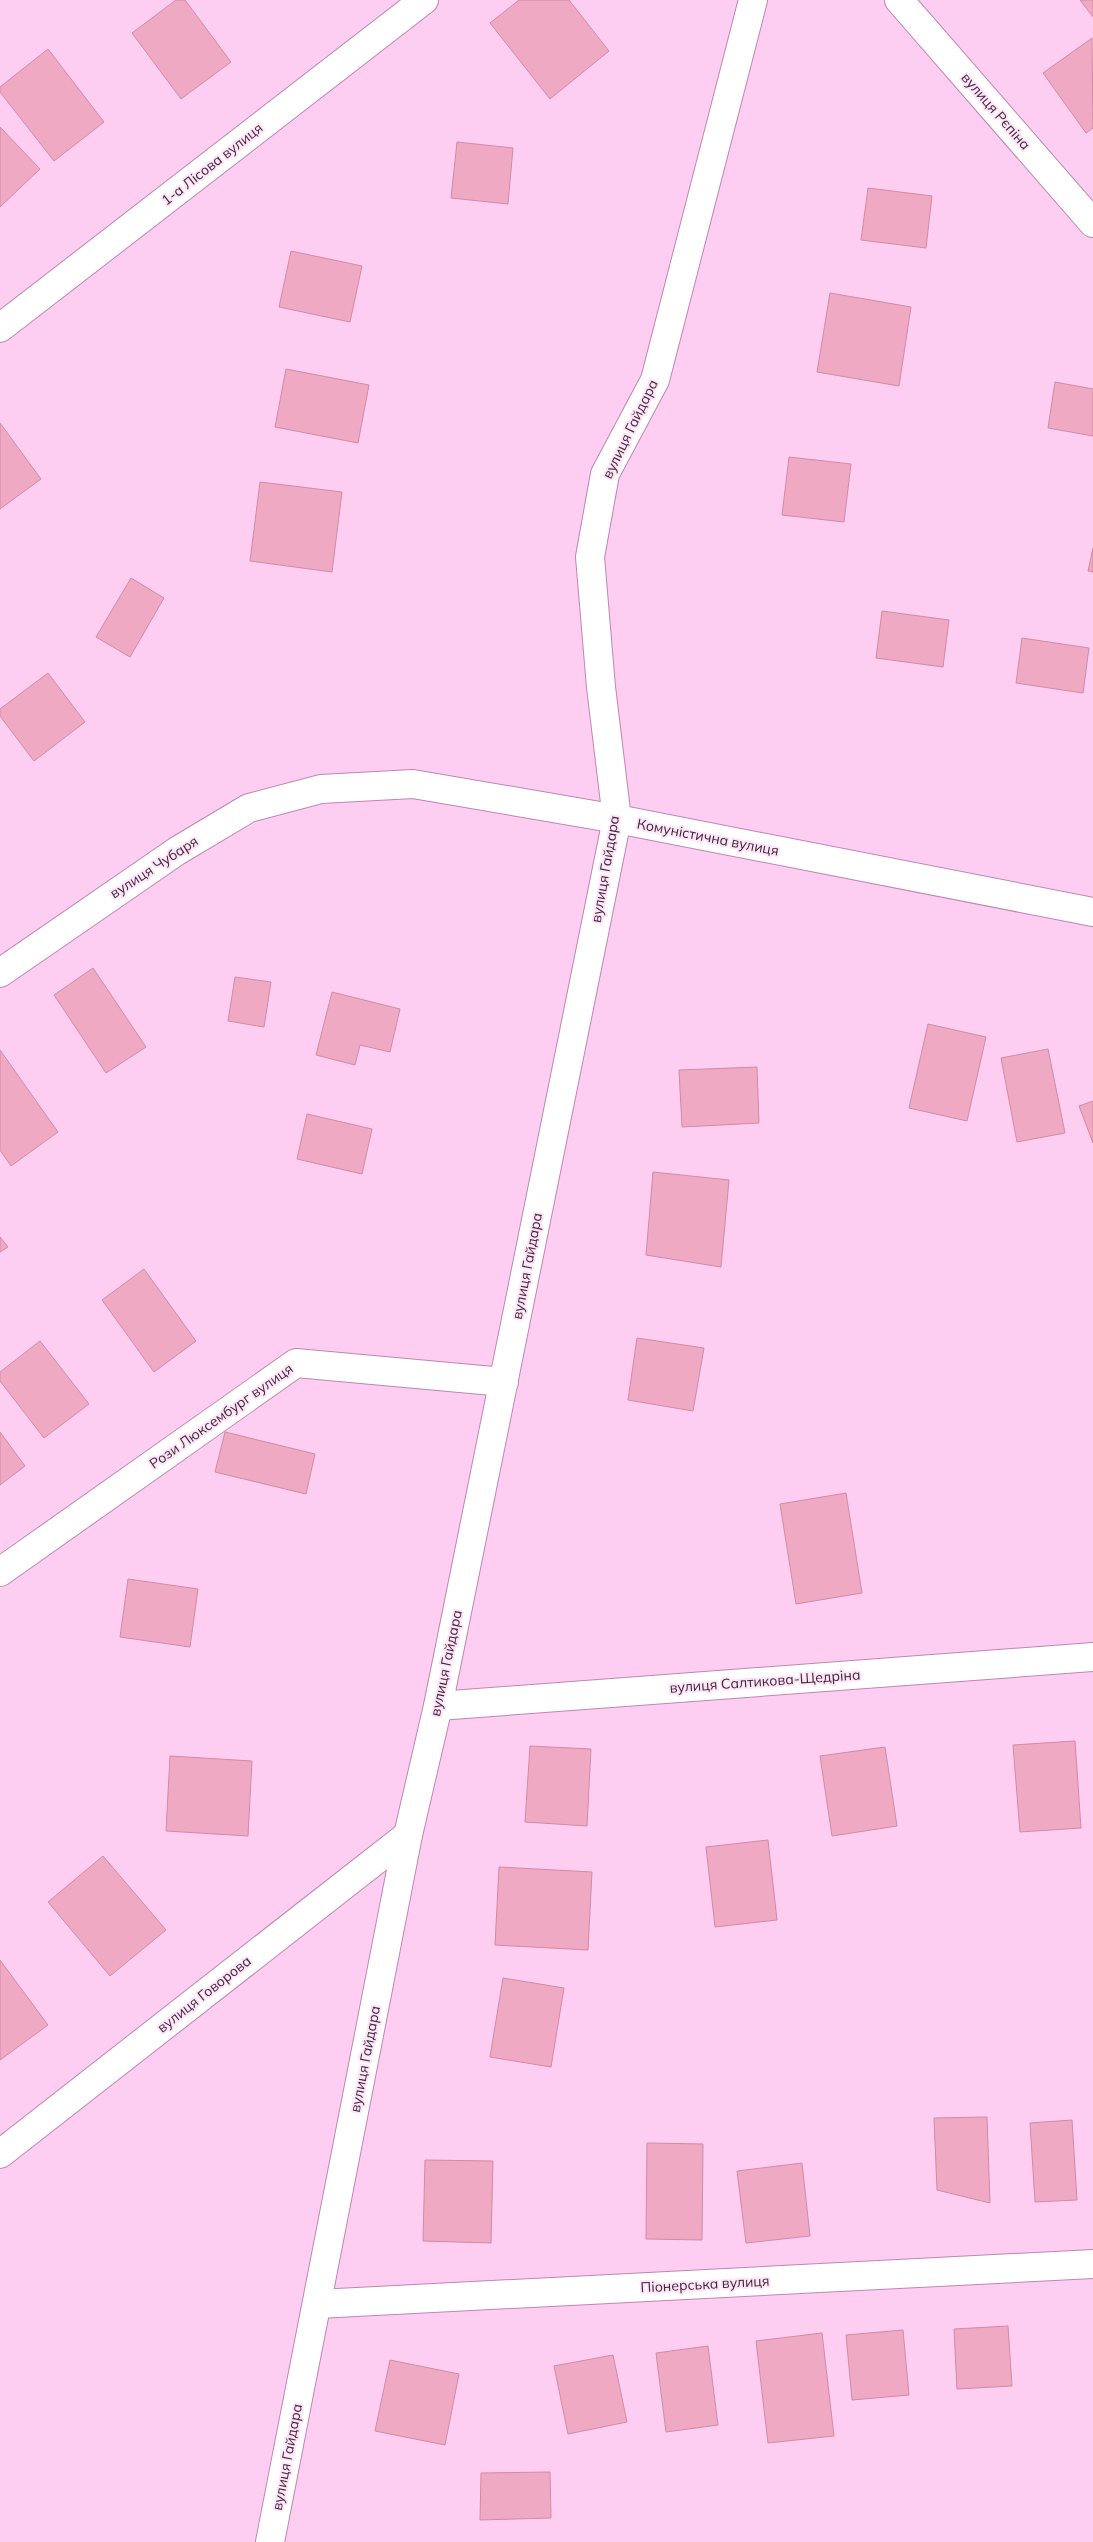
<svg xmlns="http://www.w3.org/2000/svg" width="1093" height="2542" font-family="Mulish,sans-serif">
	<rect width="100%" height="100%" fill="#fecef2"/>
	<!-- building -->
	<g fill="#f0a9c3" stroke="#d08ba5">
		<path d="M176 0H185L231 62 181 99 132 33Z"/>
		<path d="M519 0H569L609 51 550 99 490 23Z"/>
		<path d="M1080 0H1093V17Z"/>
		<path d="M1092 38 1093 128 1086 133 1043 73Z"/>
		<path d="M48 49 104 122 54 161 0 92V87Z"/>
		<path d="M0 127 40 169 0 207Z"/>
		<path d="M457 142 513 148 508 204 451 198Z"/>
		<path d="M868 188 932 196 926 248 861 240Z"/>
		<path d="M291 251 362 266 350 322 279 307Z"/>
		<path d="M830 293 911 307 899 386 817 372Z"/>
		<path d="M286 369 369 385 358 443 275 427Z"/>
		<path d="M1055 382 1093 389V436L1048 428Z"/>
		<path d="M0 423 41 479 0 509Z"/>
		<path d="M789 457 851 464 844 522 782 515Z"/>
		<path d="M260 482 342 492 332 572 250 561Z"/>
		<path d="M1093 548V572L1088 571Z"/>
		<path d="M131 578 164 598 130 657 96 637Z"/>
		<path d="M882 611 949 620 943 667 876 658Z"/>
		<path d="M1022 638 1089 648 1083 693 1016 683Z"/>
		<path d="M48 673 85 722 34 761 0 716V709Z"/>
		<path d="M93 968 146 1047 106 1073 54 995Z"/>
		<path d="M235 977 271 982 264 1027 228 1021Z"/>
		<path d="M332 992 400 1009 390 1052 360 1045 355 1065 316 1055Z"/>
		<path d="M928 1024 986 1037 967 1121 909 1108Z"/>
		<path d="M1048 1049 1065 1133 1017 1142 1001 1058Z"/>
		<path d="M0 1050 58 1132 11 1166 0 1150Z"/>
		<path d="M757 1067 759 1123 682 1127 679 1070Z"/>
		<path d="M1093 1101V1143L1079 1106Z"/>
		<path d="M307 1114 372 1129 362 1174 297 1159Z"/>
		<path d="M653 1172 729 1180 721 1267 646 1255Z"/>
		<path d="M0 1237 8 1247 0 1252Z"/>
		<path d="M144 1269 196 1341 154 1372 102 1300Z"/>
		<path d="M637 1338 704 1348 693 1411 628 1400Z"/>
		<path d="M40 1341 89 1404 44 1438 0 1381V1372Z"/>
		<path d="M0 1432 25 1466 0 1485Z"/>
		<path d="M225 1432 315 1454 306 1494 215 1472Z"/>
		<path d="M846 1493 862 1593 796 1604 780 1504Z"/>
		<path d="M128 1579 198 1589 190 1647 120 1637Z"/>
		<path d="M1075 1741 1081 1828 1020 1832 1013 1745Z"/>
		<path d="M530 1746 591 1749 587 1826 525 1822Z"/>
		<path d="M885 1747 897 1826 832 1836 820 1756Z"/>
		<path d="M170 1756 252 1761 248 1836 166 1831Z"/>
		<path d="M768 1840 777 1920 715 1927 706 1847Z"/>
		<path d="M103 1856 166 1930 110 1976 48 1902Z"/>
		<path d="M499 1867 592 1872 588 1950 495 1945Z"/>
		<path d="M0 1960 48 2025 0 2060Z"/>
		<path d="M503 1978 564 1988 551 2067 490 2057Z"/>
		<path d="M987 2117 990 2203 937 2190 934 2118Z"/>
		<path d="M1072 2120 1077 2200 1035 2202 1030 2123Z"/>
		<path d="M647 2143 703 2144 702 2240 646 2239Z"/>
		<path d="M425 2160 493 2161 491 2243 423 2241Z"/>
		<path d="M802 2163 810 2236 746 2243 737 2171Z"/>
		<path d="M1008 2326 1012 2386 957 2389 954 2329Z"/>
		<path d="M903 2330 909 2395 852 2400 846 2335Z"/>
		<path d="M822 2333 834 2436 768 2443 756 2341Z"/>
		<path d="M708 2346 718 2425 666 2432 656 2353Z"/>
		<path d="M613 2355 627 2422 568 2434 554 2366Z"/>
		<path d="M390 2360 459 2374 445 2445 375 2431Z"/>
		<path d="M550 2472 551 2518 480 2520 481 2473Z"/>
	</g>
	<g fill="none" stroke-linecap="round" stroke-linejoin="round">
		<!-- minor casing -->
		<g stroke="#be86b1" stroke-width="30">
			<g id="minor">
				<path d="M899 0 1093 223"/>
				<path d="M0 328 424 0"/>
				<path d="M0 973 177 851 249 808 321 789 413 784 617 819 1093 912"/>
				<path d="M0 1572 296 1363 504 1382"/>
				<path d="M438 1706 1093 1657"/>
				<path d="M0 2154 408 1835"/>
				<path d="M318 2304 1093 2264"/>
				<path d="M270 2542 408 1835 438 1706 617 819 601 687 590 557 605 474 655 380 753 0"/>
			</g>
		</g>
		<!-- minor -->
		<use href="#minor" stroke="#fff" stroke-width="28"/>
	</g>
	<g text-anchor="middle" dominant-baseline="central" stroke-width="4" stroke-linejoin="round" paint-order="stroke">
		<!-- street labels -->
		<g font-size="14" fill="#3d2638" stroke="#fde4f6">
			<text transform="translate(996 111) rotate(49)">вулиця Рєпіна</text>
			<text transform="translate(212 164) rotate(-38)">1-а Лісова вулиця</text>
			<text transform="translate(630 429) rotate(-64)">вулиця Гайдара</text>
			<text transform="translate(708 837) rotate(11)">Комуністична вулиця</text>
			<text transform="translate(154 867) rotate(-33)">вулиця Чубаря</text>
			<text transform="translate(605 869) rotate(-80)">вулиця Гайдара</text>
			<text transform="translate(527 1266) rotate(-79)">вулиця Гайдара</text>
			<text transform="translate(221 1416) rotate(-35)">Рози Люксембург вулиця</text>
			<text transform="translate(446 1663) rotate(-78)">вулиця Гайдара</text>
			<text transform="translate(765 1681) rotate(-4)">вулиця Салтикова-Щедріна</text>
			<text transform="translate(204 1994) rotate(-38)">вулиця Говорова</text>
			<text transform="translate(365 2059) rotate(-79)">вулиця Гайдара</text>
			<text transform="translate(705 2284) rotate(-3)">Піонерська вулиця</text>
			<text transform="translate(287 2457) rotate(-79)">вулиця Гайдара</text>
		</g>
	</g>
</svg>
